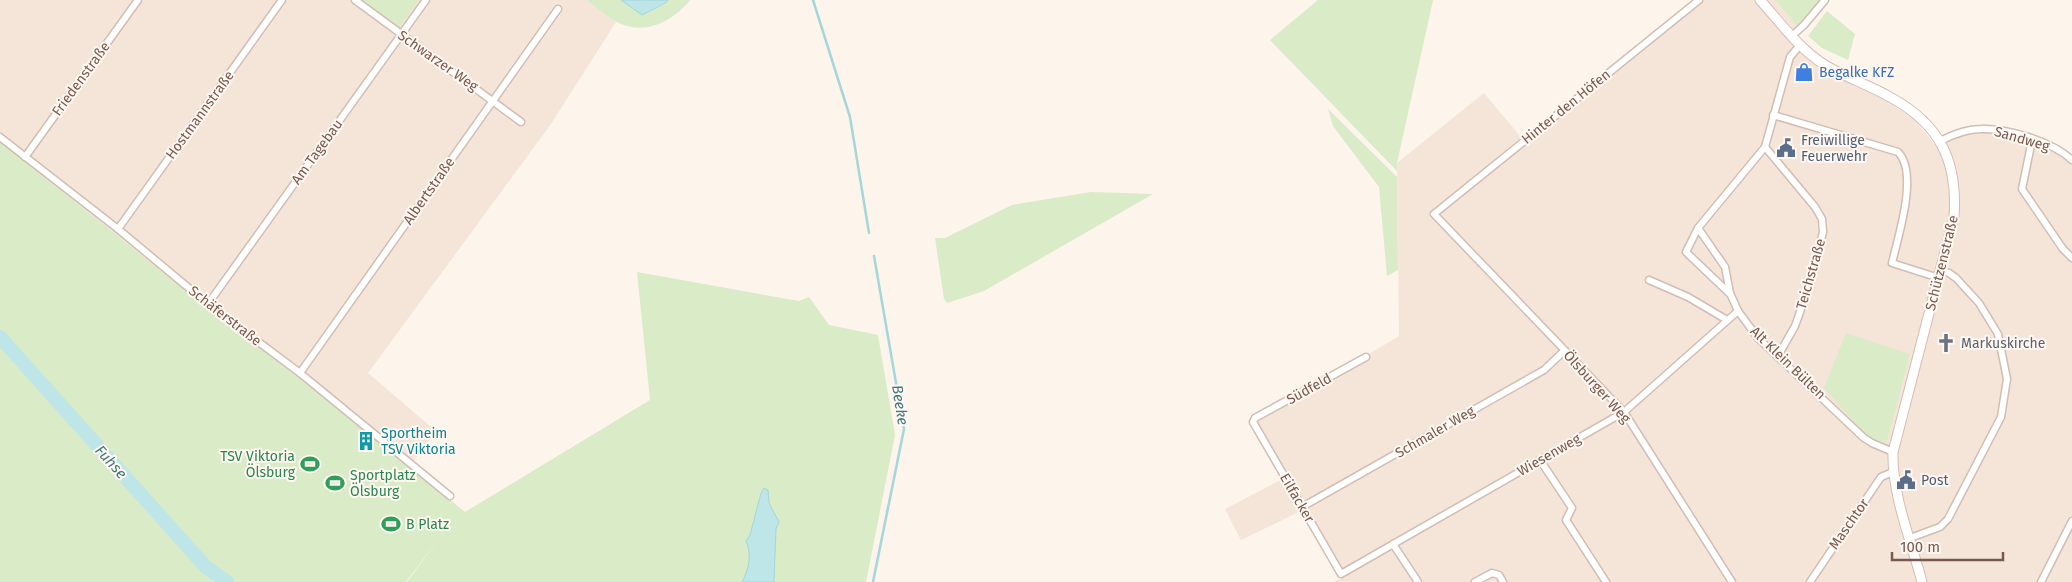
<svg xmlns="http://www.w3.org/2000/svg" width="2072" height="582" font-family="'Fira Sans',sans-serif">
	<rect width="100%" height="100%" fill="#fdf4eb"/>
	<!-- residential -->
	<g fill="#f5e5d9">
		<path d="M0 0H587L616 22 551 124 368 373 436 431 410 466 298 375 206 307 3 143 0 145Z"/>
		<path d="M1700 0H1775L1798 27 1789 37 1914 119 1935 145 1971 132 1996 134 2058 150 2072 165V582H1334L1346 575 1307 508 1241 540 1225 509 1288 476 1256 422 1399 336 1397 163 1484 93 1525 142Z"/>
	</g>
	<!-- green -->
	<g fill="#daebc8">
		<path d="M358 0H419L398 29Z"/>
		<path d="M587 0H621L642 15 666 4 668 0H690C673 22 642 37 615 21 605 15 596 7 587 0Z"/>
		<path d="M1318 0H1433L1397 163V171L1270 40Z"/>
		<path d="M1775 0H1820L1798 27Z"/>
		<path d="M1827 11 1855 34 1848 60 1822 48 1808 36Z"/>
		<path d="M1328 109 1397 177 1398 270 1387 276 1379 187 1333 126Z"/>
		<path d="M0 141 206 307 298 375 465 512 650 400 637 272 799 301 809 297 829 325 878 335 895 435 866 582H407L442 534 406 582H0Z"/>
		<path d="M1091 192 1153 194 984 291 947 303 944 299 935 238H945L1012 205Z"/>
		<path d="M1846 333 1910 354 1887 442 1872 439 1863 432 1824 388Z"/>
	</g>
	<!-- water -->
	<g fill="#bee5e7" stroke="#a5d6d9">
		<path d="M621 0H668L666 3 642 15Z"/>
		<path d="M764 488 768 490 769 503 779 522 776 529 774 582H742C749 569 752 554 746 541L750 535 761 493Z"/>
	</g>
	<g fill="none" stroke-linecap="round" stroke-linejoin="round">
		<!-- stream -->
		<g stroke="#a5d6d9" stroke-width="2.5">
			<path d="M813 0 850 117 869 233"/>
			<path d="M873 582 904 429 874 256"/>
		</g>
		<!-- river -->
		<path stroke="#bee5e7" stroke-width="14" d="M0 337 205 566 227 582"/>
		<!-- street casing -->
		<g stroke="#d2bdb2" stroke-width="9">
			<g id="street">
				<path d="M355 0 521 122"/>
				<path d="M1699 0 1434 214 1624 412 1732 582"/>
				<path d="M1792 36 1804 25 1825 0"/>
				<path d="M1800 45 1790 57 1765 147 1698 228 1725 267 1730 293 1738 311 1758 338 1864 438 1872 443 1893 452"/>
				<path d="M1773 115 1898 152C1919 173 1898 237 1892 263L1939 278"/>
				<path d="M0 137 118 229 208 304 300 373 450 496"/>
				<path d="M2032 140 2022 189 2063 249 2072 258"/>
				<path d="M1940 141C1952 135 1968 129 1981 129 2008 128 2053 142 2072 160"/>
				<path d="M1765 147 1815 207 1822 219 1823 232 1809 287 1795 326 1778 356"/>
				<path d="M25 157 138 0"/>
				<path d="M1698 228 1686 252 1729 293"/>
				<path d="M118 229 282 0"/>
				<path d="M1649 280 1688 297 1727 320"/>
				<path d="M208 304 426 0"/>
				<path d="M1366 357 1255 418 1253 422 1341 574 1624 412 1738 311"/>
				<path d="M300 373 558 9"/>
				<path d="M1540 460 1572 508 1566 520 1606 582"/>
				<path d="M1302 507 1544 370 1564 351"/>
				<path d="M1910 538 1940 527 1948 519 2001 417 2007 379 1998 334 1979 303 1956 278 1949 273 1941 270"/>
				<path d="M1393 544 1418 582"/>
				<path d="M1475 582 1492 573 1499 575 1503 582"/>
				<path d="M1810 582 1881 477 1893 472"/>
				<path d="M2041 582 2072 521"/>
			</g>
		</g>
		<!-- secondary casing -->
		<g stroke="#d5bdaf" stroke-width="11">
			<path id="secondary" d="M1760 0C1780 22 1799 49 1825 65 1845 77 1869 85 1890 97 1940 124 1958 161 1954 217L1893 452C1892 496 1911 540 1922 582"/>
		</g>
		<!-- street -->
		<use href="#street" stroke="#fff" stroke-width="6"/>
		<!-- secondary -->
		<use href="#secondary" stroke="#fff" stroke-width="9"/>
	</g>
	<!-- icons -->
	<defs>
		<g id="shop-bare" transform="scale(1.5)"><path d="M-5-2.5h2.3a2.7 3.5 0 0 1 5.4 0H5L5.5 6h-11ZM-1.5-2.5h3a1.5 2.3 0 0 0-3 0Z" fill="#3f7fe0" stroke="#fff8f2" stroke-width="2.5" paint-order="stroke"/></g>
		<g id="civic-bare" transform="scale(1.5)"><path d="M-.6-6.5H3V-4.5H.6V-3L4-1V1h2V6H-6V1h2V-1L-.6-3ZM-1.2 2.5V6h2.4V2.5Z" fill="#5c6f8a" stroke="#fff8f2" stroke-width="2.5" paint-order="stroke"/></g>
		<g id="church-bare" transform="scale(1.5)"><path d="M-1.2-6h2.4v3.5h3.3v2.4h-3.3V6h-2.4V-.1h-3.3v-2.4h3.3Z" fill="#6b7280" stroke="#fff8f2" stroke-width="2.5" paint-order="stroke"/></g>
		<g id="building-bare" transform="scale(1.5)"><path d="M-4-6H4V6H1V3H-1V6H-4ZM-2.5-4.3h1.7v1.8h-1.7ZM.8-4.3h1.7v1.8H.8ZM-2.5-1h1.7V.8h-1.7ZM.8-1h1.7V.8H.8Z" fill="#0f9aa8" stroke="#fff8f2" stroke-width="2.5" paint-order="stroke"/></g>
		<g id="stadium-bare" transform="scale(1.5)"><path d="M0-5a6.5 5 0 1 0 0 10a6.5 5 0 1 0 0-10ZM-3.5-1.8h7v3.6h-7Z" fill="#2e9e5b" stroke="#fff8f2" stroke-width="2.5" paint-order="stroke"/></g>
	</defs>
	<g fill-rule="evenodd">
		<use href="#shop-bare" x="1804" y="72"/>
		<use href="#civic-bare" x="1786" y="148"/>
		<use href="#church-bare" x="1946" y="343"/>
		<use href="#building-bare" x="366" y="441"/>
		<use href="#stadium-bare" x="310" y="464"/>
		<use href="#civic-bare" x="1906" y="480"/>
		<use href="#stadium-bare" x="335" y="483"/>
		<use href="#stadium-bare" x="391" y="524"/>
	</g>
	<g text-anchor="middle" dominant-baseline="central" stroke-width="4" stroke-linejoin="round" paint-order="stroke">
		<!-- street labels -->
		<g font-size="14" fill="#79584d" stroke="#fff8f2">
			<text transform="translate(438 61) rotate(35)">Schwarzer Weg</text>
			<text transform="translate(81 79) rotate(-54)">Friedenstraße</text>
			<text transform="translate(1566 107) rotate(-39)">Hinter den Höfen</text>
			<text transform="translate(200 115) rotate(-54)">Hostmannstraße</text>
			<text transform="translate(2022 139) rotate(16)">Sandweg</text>
			<text transform="translate(317 152) rotate(-54)">Am Tagebau</text>
			<text transform="translate(429 191) rotate(-55)">Albertstraße</text>
			<text transform="translate(1942 263) rotate(-76)">Schützenstraße</text>
			<text transform="translate(1811 274) rotate(-74)">Teichstraße</text>
			<text transform="translate(225 316) rotate(38)">Schäferstraße</text>
			<text transform="translate(1788 363) rotate(44)">Alt Klein Bülten</text>
			<text transform="translate(1597 387) rotate(48)">Ölsburger Weg</text>
			<text transform="translate(1309 389) rotate(-29)">Südfeld</text>
			<text transform="translate(1435 432) rotate(-30)">Schmaler Weg</text>
			<text transform="translate(1549 455) rotate(-30)">Wiesenweg</text>
			<text transform="translate(1297 498) rotate(60)">Eilfacker</text>
			<text transform="translate(1849 524) rotate(-55)">Maschtor</text>
		</g>
		<!-- shop labels -->
		<g font-size="14" fill="#366cbe" stroke="#fff8f2" text-anchor="start">
			<text x="1819" y="72">Begalke KFZ</text>
		</g>
		<!-- service labels -->
		<g font-size="14" fill="#4e5e75" stroke="#fff8f2" text-anchor="start">
			<text x="1801" y="140">Freiwillige<tspan x="1801" dy="16">Feuerwehr</tspan></text>
			<text x="1921" y="480">Post</text>
		</g>
		<!-- worship labels -->
		<g font-size="14" fill="#5b616d" stroke="#fff8f2" text-anchor="start">
			<text x="1961" y="343">Markuskirche</text>
		</g>
		<!-- culture labels -->
		<g font-size="14" fill="#0d838f" stroke="#fff8f2" text-anchor="start">
			<text x="381" y="433">Sportheim<tspan x="381" dy="16">TSV Viktoria</tspan></text>
		</g>
		<!-- leisure labels -->
		<g font-size="14" fill="#27864d" stroke="#fff8f2" text-anchor="start">
			<text x="295" y="456" text-anchor="end">TSV Viktoria<tspan x="295" dy="16">Ölsburg</tspan></text>
			<text x="350" y="475">Sportplatz<tspan x="350" dy="16">Ölsburg</tspan></text>
			<text x="406" y="524">B Platz</text>
		</g>
		<!-- water labels -->
		<g font-size="15" font-style="italic" fill="#40797d" stroke="#fff8f2">
			<text transform="translate(900 405) rotate(81)">Beeke</text>
			<text transform="translate(111 462) rotate(48)">Fuhse</text>
		</g>
	</g>
	<!-- scale -->
	<path d="M1892 552v8h111v-8" fill="none" stroke="#79584d" stroke-width="2.5"/>
	<text x="1900" y="552" font-size="15" fill="#79584d" stroke="#fff8f2" stroke-width="4" paint-order="stroke">100 m</text>
</svg>
